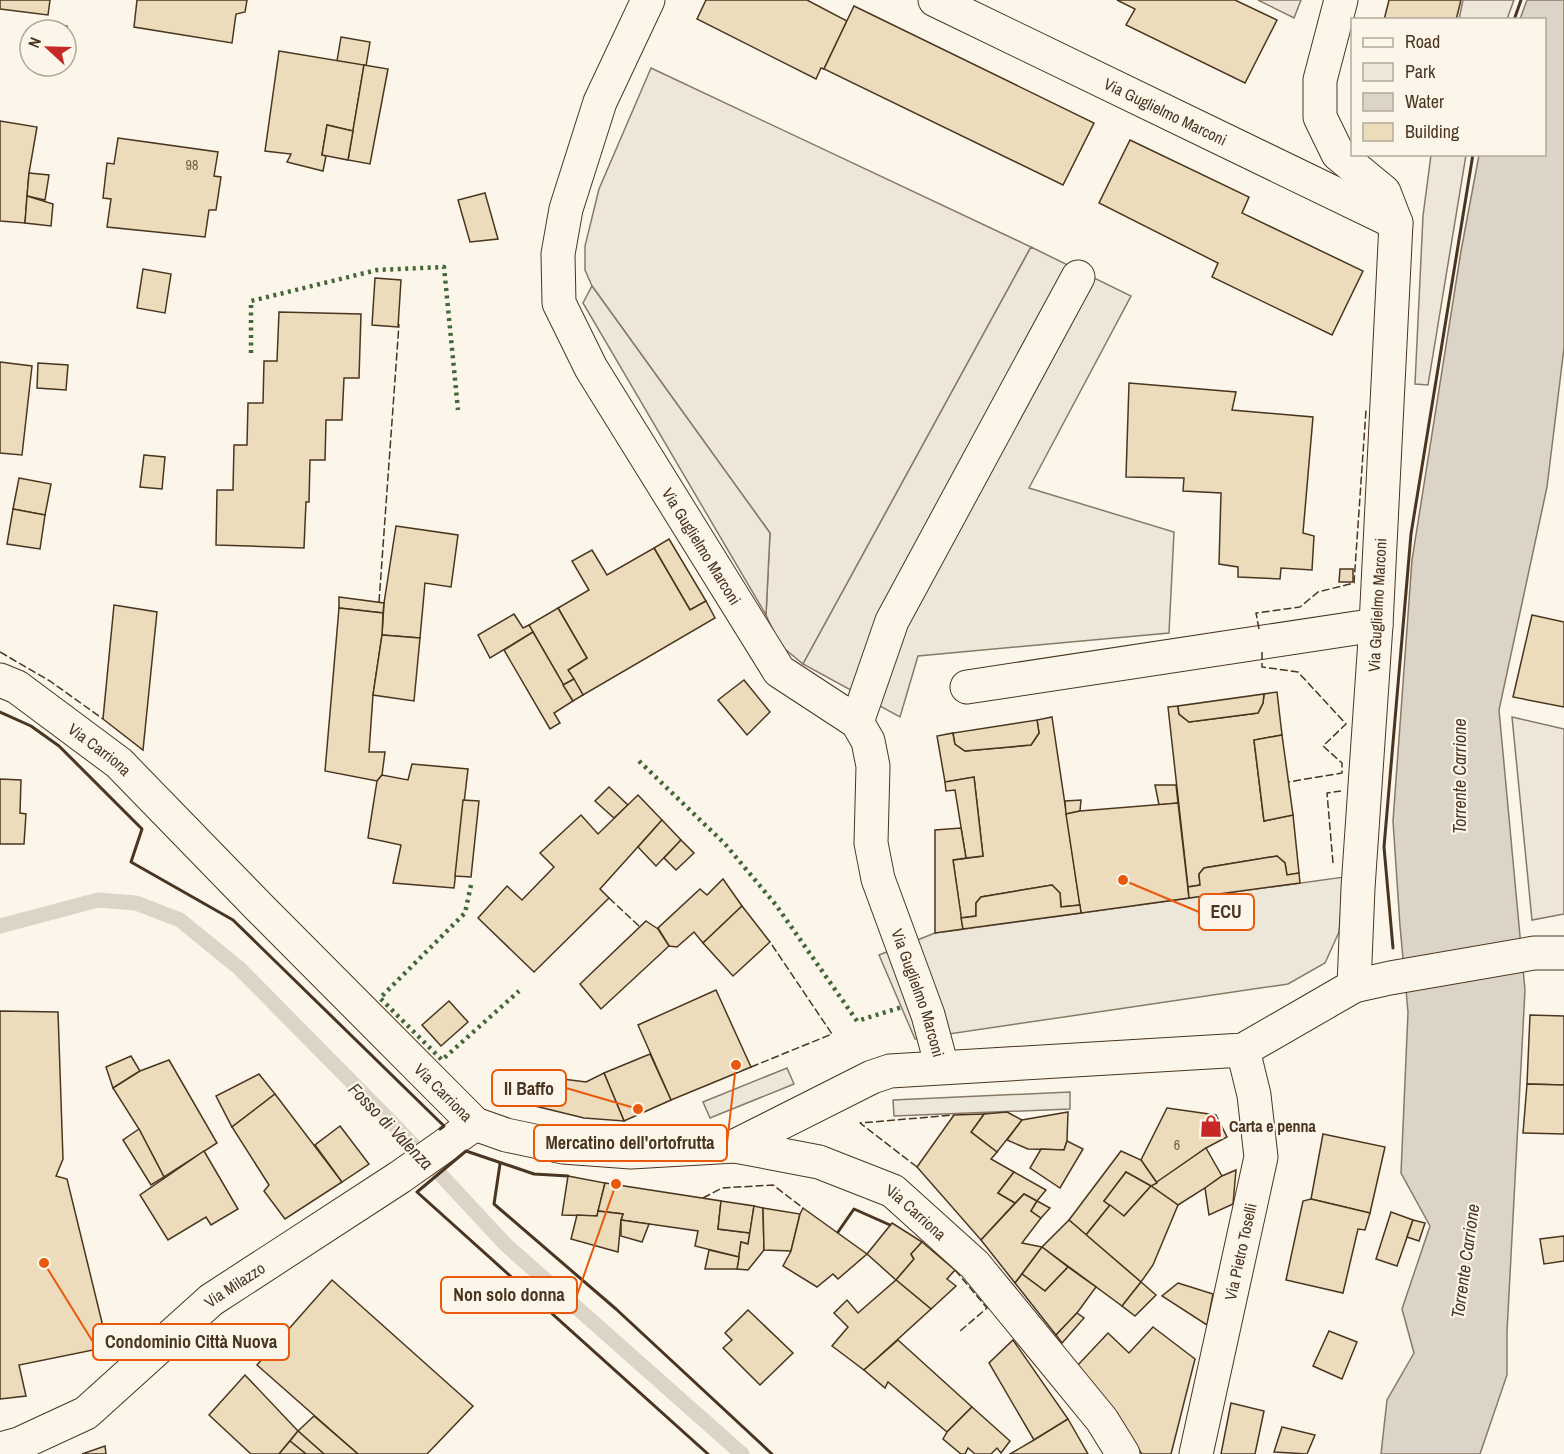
<svg xmlns="http://www.w3.org/2000/svg" width="1564" height="1454" font-family="'Archivo Narrow',sans-serif">
	<rect width="100%" height="100%" fill="#fbf6e9"/>
	<!-- green -->
	<g fill="#ede6d9" stroke="#887966" stroke-width="1.5">
		<path d="M1258 0H1301L1294 18Z"/>
		<path d="M1463 0H1514L1507 19H1459Z"/>
		<path d="M651 68 1031 247 803 664 780 645 766 615 770 533 592 286 585 270V246L599 189Z"/>
		<path d="M1431 155H1466L1428 385 1415 384 1423 216Z"/>
		<path d="M1512 717 1564 729V914L1532 920Z"/>
	</g>
	<!-- parking -->
	<g fill="#ede7d9" stroke="#887966" stroke-width="1.5">
		<path d="M1031 247 1131 296 1029 488 1174 532 1169 633 918 656 900 717 803 664Z"/>
		<path d="M592 286 770 533 766 615 583 303Z"/>
		<path d="M1344 877 1339 932 1325 963 1288 984 915 1039 879 955 935 933Z"/>
		<path d="M787 1068 794 1084 710 1118 703 1102Z"/>
		<path d="M1070 1092V1109L894 1116 893 1100Z"/>
	</g>
	<!-- water -->
	<path fill="#dcd4c6" stroke="#887966" stroke-width="1.5" d="M1527 0H1564V348L1547 487 1499 710 1525 990 1507 1332V1375L1480 1454H1381L1387 1400 1414 1353 1402 1309 1430 1226 1401 1173 1408 1012 1400 926 1393 821 1412 560 1461 251 1479 155 1544 154V20L1520 19Z"/>
	<g fill="none" stroke-linecap="round" stroke-linejoin="round">
		<!-- stream -->
		<path stroke="#dcd4c6" stroke-width="15" d="M0 926 98 900 136 903 180 920 239 968 400 1131 505 1244 742 1454"/>
	</g>
	<!-- building -->
	<g fill="#ecdcbc" stroke="#4a3520" stroke-width="1.5">
		<path d="M0 0H50L48 15 0 9Z"/>
		<path d="M137 0H247L245 12 236 14 232 43 134 27Z"/>
		<path d="M706 0H807L847 21 824 69 821 68 816 79 697 19Z"/>
		<path d="M1117 0H1235L1277 20 1245 83 1126 25 1135 9Z"/>
		<path d="M1389 0H1461L1456 20H1384Z"/>
		<path d="M854 6 1094 123 1063 185 824 69Z"/>
		<path d="M49 23 67 26 66 31 48 30Z"/>
		<path d="M341 37 370 42 366 66 337 61Z"/>
		<path d="M279 51 364 65 353 131 327 125 322 155 326 156 323 171 287 162 291 154 265 151Z"/>
		<path d="M364 65 388 69 370 164 348 160Z"/>
		<path d="M0 121 37 127 29 173 25 223 0 221Z"/>
		<path d="M327 125 353 131 348 160 322 155Z"/>
		<path d="M118 138 218 152 214 176 221 177 216 210H209L205 237 107 227 111 199 103 198 107 163 114 164Z"/>
		<path d="M1130 140 1249 197 1242 213 1363 271 1332 335 1212 277 1218 263 1099 203Z"/>
		<path d="M29 173 49 175 45 200 27 196Z"/>
		<path d="M485 193 498 239 470 242 458 200Z"/>
		<path d="M27 196 53 204 51 226 25 223Z"/>
		<path d="M143 269 171 274 165 313 137 308Z"/>
		<path d="M375 278 401 280 398 327 372 325Z"/>
		<path d="M279 312 361 314 359 378H344L342 420H326L325 460H310L309 502H306L304 548 216 545 217 490H233L234 445H247L248 403H263L264 361H277Z"/>
		<path d="M0 362 32 366 22 455 0 453Z"/>
		<path d="M38 363 68 365 66 390 37 388Z"/>
		<path d="M1129 383 1236 392 1232 410 1313 417 1303 533 1314 536 1312 570 1281 568 1280 579 1238 577V567L1219 564 1221 493 1183 491 1184 478 1126 477Z"/>
		<path d="M144 455 165 457 162 489 140 487Z"/>
		<path d="M19 478 51 484 45 515 13 509Z"/>
		<path d="M13 509 45 515 40 549 7 544Z"/>
		<path d="M396 526 458 535 451 587 425 583 420 638 382 635 384 603Z"/>
		<path d="M669 539 706 601 690 610 654 548Z"/>
		<path d="M654 548 690 610 706 601 715 618 583 695 568 670 587 658 558 608 589 590 572 561 592 550 607 575Z"/>
		<path d="M1340 569H1353V582H1339Z"/>
		<path d="M339 597 384 603 383 613 339 608Z"/>
		<path d="M114 605 157 612 143 750 103 719Z"/>
		<path d="M339 608 383 613 382 635 373 695 369 752H385L382 775 377 781 325 771Z"/>
		<path d="M558 608 587 658 568 670 574 679 563 685 529 625Z"/>
		<path d="M514 614 523 628 529 625 533 632 490 658 478 635Z"/>
		<path d="M1532 615 1564 622V707L1513 697Z"/>
		<path d="M533 632 573 701 554 713 560 723 550 729 504 650Z"/>
		<path d="M382 635 420 638 414 701 373 695Z"/>
		<path d="M574 679 583 695 573 701 563 685Z"/>
		<path d="M744 680 770 712 747 735 718 700Z"/>
		<path d="M1277 692 1282 735 1254 740 1264 821 1293 815 1299 873 1287 875 1285 863 1277 856 1204 868 1199 874 1200 885 1188 887 1168 707 1178 706 1179 714 1189 722 1258 713 1263 703 1264 694Z"/>
		<path d="M1264 694 1263 703 1258 713 1189 722 1179 714 1178 706Z"/>
		<path d="M1052 717 1080 905 1061 907 1060 893 1052 885 981 897 976 903V916L961 918 953 860 983 856 974 777 945 782 937 736 953 733 955 744 965 751 1031 745 1039 733 1037 720Z"/>
		<path d="M1037 720 1039 733 1031 745 965 751 955 744 953 733Z"/>
		<path d="M1282 735 1293 815 1264 821 1254 740Z"/>
		<path d="M412 764 468 769 454 888 393 883 401 845 368 838 377 781 382 775 408 780Z"/>
		<path d="M974 777 983 856 966 858 955 790 946 791 945 782Z"/>
		<path d="M0 779 21 780 20 813 26 814 24 844H0Z"/>
		<path d="M1155 785H1176L1178 803 1159 805Z"/>
		<path d="M609 787 628 805 614 818 595 801Z"/>
		<path d="M638 795 662 820 600 889 609 898 534 972 478 918 507 886 522 900 554 867 540 853 581 815 598 834Z"/>
		<path d="M463 800 479 801 471 877 455 876Z"/>
		<path d="M1081 800 1080 811 1066 814 1065 801Z"/>
		<path d="M1178 803 1189 898 1081 913 1066 814 1080 811Z"/>
		<path d="M662 820 681 840 656 866 638 847Z"/>
		<path d="M961 828 966 858 953 860 963 929 935 933V830Z"/>
		<path d="M681 840 694 853 676 870 664 858Z"/>
		<path d="M1277 856 1285 863 1287 875 1299 873 1300 883 1189 898 1188 887 1200 885 1199 874 1204 868Z"/>
		<path d="M723 879 742 906 703 943 694 932 677 947 669 946 658 928 700 889 707 895Z"/>
		<path d="M1052 885 1060 893 1061 907 1080 905 1081 913 963 929 961 918 976 916V903L981 897Z"/>
		<path d="M742 906 770 942 733 976 703 943Z"/>
		<path d="M646 921 658 929 669 946 601 1009 580 984Z"/>
		<path d="M716 990 751 1067 671 1100 638 1025Z"/>
		<path d="M449 1001 468 1022 441 1046 422 1025Z"/>
		<path d="M0 1011 58 1012 63 1159 56 1176 67 1179 108 1347 19 1365 26 1396 0 1399Z"/>
		<path d="M1530 1015 1564 1016V1085L1527 1084Z"/>
		<path d="M650 1054 671 1100 624 1121 604 1073Z"/>
		<path d="M131 1056 140 1071 113 1088 106 1067Z"/>
		<path d="M169 1060 217 1143 164 1177 139 1129 113 1088 140 1071Z"/>
		<path d="M604 1073 624 1121 584 1118 531 1105 555 1078 586 1082Z"/>
		<path d="M259 1074 275 1094 232 1127 216 1096Z"/>
		<path d="M1527 1084 1564 1085V1134L1523 1133Z"/>
		<path d="M275 1094 342 1182 285 1219 264 1191 269 1185 232 1127Z"/>
		<path d="M1167 1108 1216 1115 1227 1137 1206 1148 1157 1183 1141 1160Z"/>
		<path d="M1007 1112 1022 1120 997 1152 971 1132 984 1114Z"/>
		<path d="M1068 1112 1067 1141 1064 1150 1028 1149 1007 1140 1022 1120Z"/>
		<path d="M984 1114 971 1132 997 1152 991 1159 1014 1172 998 1193 1015 1203 981 1240 917 1167 954 1115Z"/>
		<path d="M340 1126 369 1164 342 1182 315 1145Z"/>
		<path d="M139 1129 164 1177 151 1185 123 1140Z"/>
		<path d="M1323 1134 1385 1147 1370 1213 1311 1199Z"/>
		<path d="M1067 1141 1083 1149 1060 1188 1030 1168 1041 1149 1064 1150Z"/>
		<path d="M1206 1148 1222 1176 1205 1188 1178 1205 1151 1186Z"/>
		<path d="M204 1151 238 1209 211 1225 206 1217 168 1240 140 1195Z"/>
		<path d="M1121 1151 1141 1160 1157 1183 1151 1186 1126 1172 1104 1201 1110 1205 1086 1235 1069 1220Z"/>
		<path d="M1236 1170 1233 1204 1209 1215 1205 1188 1222 1176Z"/>
		<path d="M1014 1172 1046 1190 1037 1201 1024 1194 1015 1203 998 1193Z"/>
		<path d="M1126 1172 1151 1186 1124 1216 1104 1201Z"/>
		<path d="M568 1176 605 1183 597 1216 562 1215Z"/>
		<path d="M605 1183 721 1201 718 1229 750 1233 748 1244 741 1242 739 1257 695 1246 698 1231 621 1220 623 1214 598 1211Z"/>
		<path d="M1151 1186 1178 1205 1153 1265 1141 1282 1086 1235 1110 1205 1124 1216Z"/>
		<path d="M1024 1194 1037 1201 1031 1211 1041 1218 1022 1243 1042 1247 1015 1283 981 1240Z"/>
		<path d="M1311 1199 1370 1213 1365 1230 1358 1229 1343 1293 1286 1280 1303 1201Z"/>
		<path d="M721 1201 754 1206 750 1233 718 1229Z"/>
		<path d="M1037 1201 1050 1208 1041 1218 1031 1211Z"/>
		<path d="M754 1206 763 1208 764 1250 748 1270 737 1269 741 1242 748 1244Z"/>
		<path d="M763 1208 800 1214 791 1251 764 1250Z"/>
		<path d="M803 1208 867 1254 838 1279 833 1274 817 1287 783 1266 791 1251 800 1214Z"/>
		<path d="M598 1211 623 1214 621 1220 618 1252 571 1239 577 1215 597 1216Z"/>
		<path d="M1391 1212 1413 1220 1397 1266 1376 1259Z"/>
		<path d="M621 1220 649 1224 642 1242 621 1236Z"/>
		<path d="M1069 1220 1141 1282 1122 1306 1042 1247Z"/>
		<path d="M1413 1220 1425 1223 1419 1241 1407 1237Z"/>
		<path d="M892 1223 922 1242 911 1254 914 1259 896 1280 867 1254Z"/>
		<path d="M1564 1236V1261L1544 1264 1540 1239Z"/>
		<path d="M922 1242 955 1270 947 1279 956 1286 931 1309 896 1280 914 1259 911 1254Z"/>
		<path d="M1042 1247 1068 1267 1045 1291 1022 1274Z"/>
		<path d="M709 1250 739 1257 737 1269H705Z"/>
		<path d="M1068 1267 1096 1287 1077 1313 1056 1335 1015 1283 1022 1274 1045 1291Z"/>
		<path d="M332 1280 473 1406 427 1454H358L257 1365Z"/>
		<path d="M896 1280 931 1309 864 1370 832 1346 848 1327 834 1313 847 1300 858 1313Z"/>
		<path d="M1141 1282 1156 1295 1135 1316 1122 1306Z"/>
		<path d="M1178 1283 1213 1294 1207 1325 1162 1296Z"/>
		<path d="M748 1310 793 1353 760 1385 723 1348 732 1340 725 1333Z"/>
		<path d="M1077 1313 1084 1318 1062 1343 1056 1335Z"/>
		<path d="M1153 1327 1195 1359 1171 1454H1142L1077 1366 1108 1333 1129 1353Z"/>
		<path d="M1329 1331 1357 1342 1342 1379 1313 1366Z"/>
		<path d="M898 1340 972 1407 947 1432 888 1382 885 1388 864 1370Z"/>
		<path d="M1013 1340 1068 1419 1034 1440 989 1363Z"/>
		<path d="M245 1375 298 1431 279 1454H251L209 1415Z"/>
		<path d="M1231 1403 1264 1411 1255 1454H1221Z"/>
		<path d="M972 1407 1010 1441 1001 1453 997 1448 991 1454H975L968 1448 965 1454H961L943 1439 947 1432Z"/>
		<path d="M314 1416 358 1454H324L298 1431Z"/>
		<path d="M1068 1419 1088 1454H1010L1034 1440Z"/>
		<path d="M1282 1427 1315 1435 1307 1454 1274 1452Z"/>
		<path d="M298 1431 324 1454H306L290 1441Z"/>
		<path d="M290 1441 306 1454H279Z"/>
		<path d="M105 1446 106 1454H82Z"/>
	</g>
	<g fill="none" stroke-linecap="round" stroke-linejoin="round">
		<!-- minor casing -->
		<g stroke="#4a3520" stroke-width="35">
			<g id="minor">
				<path id="s1" d="M648 0 600 102 566 209 558 254 559 303 591 368 779 671 857 722 868 741 873 766 871 843 878 879 928 1015 942 1067"/>
				<path id="s2" d="M935 0 1396 223"/>
				<path d="M1341 0 1320 80V117L1338 154 1384 192 1396 223 1376 625 1358 888 1354 986"/>
				<path d="M967 687 1376 625"/>
				<path d="M857 722 892 621 1078 277"/>
				<path id="s3" d="M735 1146 819 1162 893 1191 975 1265 1102 1420 1123 1454"/>
				<path id="s4" d="M0 1449 19 1444 86 1413 211 1300 400 1177 475 1124"/>
				<path id="s5" d="M1196 1454 1261 1157 1254 1095 1243 1050"/>
			</g>
		</g>
		<!-- major casing -->
		<g stroke="#4a3520" stroke-width="35">
			<g id="major">
				<path id="s6" d="M0 680 17 687 119 763 261 909 475 1124 506 1135 563 1147 631 1152 735 1146 872 1077 890 1071 1243 1050 1354 986 1390 978 1534 953H1564"/>
			</g>
		</g>
		<!-- minor -->
		<use href="#minor" stroke="#fbf6e9" stroke-width="33"/>
		<!-- major -->
		<use href="#major" stroke="#fbf6e9" stroke-width="33"/>
		<!-- hedge -->
		<g stroke="#436837" stroke-width="4.5" stroke-dasharray="3 4.5" stroke-linecap="butt">
			<path d="M251 353V301L377 270 444 267 458 410"/>
			<path d="M639 761 725 844 776 905 857 1021 902 1007"/>
			<path d="M471 885 465 913 380 998 442 1060 519 991"/>
		</g>
		<!-- fence -->
		<g stroke="#4a3520" stroke-width="1.5" stroke-dasharray="8 3" stroke-linecap="butt">
			<path d="M379 602 399 324"/>
			<path d="M1259 629 1256 613 1300 607 1318 592 1354 583 1366 410"/>
			<path d="M0 652 50 681 103 719"/>
			<path d="M1262 652V667L1298 672 1346 724 1323 746 1342 763V773L1288 782"/>
			<path d="M1333 863 1327 793 1341 791"/>
			<path d="M609 898 640 927"/>
			<path d="M751 1067 832 1034 770 942"/>
			<path d="M917 1167 860 1123 954 1115"/>
			<path d="M703 1198 722 1188 773 1185 803 1208"/>
			<path d="M955 1270 987 1308 959 1332"/>
		</g>
		<!-- wall -->
		<g stroke="#4a3520" stroke-width="3">
			<path d="M1514 20 1521 0"/>
			<path d="M0 712 31 726 59 746 142 829 131 862 233 920 444 1126 440 1129"/>
			<path d="M1393 948 1384 847 1411 534 1473 154"/>
			<path d="M500 1164 494 1204 616 1309 772 1454"/>
			<path d="M568 1176 534 1174 466 1151 417 1192 708 1454"/>
			<path d="M838 1232 854 1209 890 1225"/>
		</g>
	</g>
	<!-- icons -->
	<defs>
		<g id="shop-bare" transform="scale(1.8)"><path d="M-5-2.5h2.3a2.7 3.5 0 0 1 5.4 0H5L5.5 6h-11ZM-1.5-2.5h3a1.5 2.3 0 0 0-3 0Z" fill="#c62828" stroke="#fbf6e9" stroke-width="2.5" paint-order="stroke"/></g>
	</defs>
	<g fill-rule="evenodd">
		<use href="#shop-bare" x="1211" y="1126"/>
	</g>
	<g text-anchor="middle" dominant-baseline="central" stroke-width="4.5" stroke-linejoin="round" paint-order="stroke">
		<!-- number labels -->
		<g font-size="14" fill="#725f47">
			<text x="192" y="165">98</text>
			<text x="1177" y="1145">6</text>
		</g>
		<!-- street labels -->
		<g font-size="16" fill="#4a3520" stroke="#fbf6e9">
			<text stroke="none"><textPath href="#s2" startOffset="256">Via Guglielmo Marconi</textPath></text>
			<text stroke="none"><textPath href="#s1" startOffset="602">Via Guglielmo Marconi</textPath></text>
			<text transform="translate(1377 605) rotate(-87)">Via Guglielmo Marconi</text>
			<text stroke="none"><textPath href="#s6" startOffset="122">Via Carriona</textPath></text>
			<text stroke="none"><textPath href="#s1" startOffset="1124">Via Guglielmo Marconi</textPath></text>
			<text stroke="none"><textPath href="#s6" startOffset="608">Via Carriona</textPath></text>
			<text stroke="none"><textPath href="#s3" startOffset="196">Via Carriona</textPath></text>
			<text stroke="none"><textPath href="#s5" startOffset="207">Via Pietro Toselli</textPath></text>
			<text stroke="none"><textPath href="#s4" startOffset="290">Via Milazzo</textPath></text>
		</g>
		<!-- poi labels -->
		<g font-size="16" font-weight="bold" fill="#4a3520" stroke="#fbf6e9" text-anchor="start">
			<text x="1229" y="1126">Carta e penna</text>
		</g>
		<!-- water labels -->
		<g font-size="18" font-style="italic" fill="#4a3520" stroke="#fbf6e9">
			<text transform="translate(1459 776) rotate(-90)">Torrente Carrione</text>
			<text transform="translate(391 1126) rotate(46)">Fosso di Valenza</text>
			<text transform="translate(1465 1261) rotate(-82)">Torrente Carrione</text>
		</g>
	</g>
	<!-- callouts -->
	<path fill="none" stroke="#e8590c" stroke-width="2" d="M1123 880L1199 912M638 1109L566 1088M736 1065L727 1143M616 1184L577 1295M44 1263L93 1342"/>
	<g fill="#e8590c" stroke="#fbf6e9" stroke-width="2">
		<circle cx="1123" cy="880" r="6"/>
		<circle cx="638" cy="1109" r="6"/>
		<circle cx="736" cy="1065" r="6"/>
		<circle cx="616" cy="1184" r="6"/>
		<circle cx="44" cy="1263" r="6"/>
	</g>
	<g fill="#fbf6e9" stroke="#e8590c" stroke-width="2">
		<rect x="1199" y="894" width="55" height="36" rx="6"/>
		<rect x="492" y="1070" width="74" height="36" rx="6"/>
		<rect x="534" y="1125" width="193" height="36" rx="6"/>
		<rect x="441" y="1277" width="136" height="36" rx="6"/>
		<rect x="93" y="1324" width="196" height="36" rx="6"/>
	</g>
	<g font-size="18" text-anchor="middle" font-weight="bold" fill="#4a3520">
		<text x="1226" y="918">ECU</text>
		<text x="529" y="1095">Il Baffo</text>
		<text x="630" y="1149">Mercatino dell'ortofrutta</text>
		<text x="509" y="1301">Non solo donna</text>
		<text x="191" y="1348">Condominio Città Nuova</text>
	</g>
	<!-- legend -->
	<rect x="1351" y="18" width="195" height="138" fill="#fbf6e9" stroke="#b4a999" stroke-width="1.5"/>
	<rect x="1363" y="38" width="30" height="9" fill="#fbf6e9" stroke="#b4a999" stroke-width="1.5"/>
	<text x="1405" y="48" font-size="18" fill="#4a3520">Road</text>
	<rect x="1363" y="63" width="30" height="18" fill="#ede6d9" stroke="#b4a999" stroke-width="1.5"/>
	<text x="1405" y="78" font-size="18" fill="#4a3520">Park</text>
	<rect x="1363" y="93" width="30" height="18" fill="#dcd4c6" stroke="#b4a999" stroke-width="1.5"/>
	<text x="1405" y="108" font-size="18" fill="#4a3520">Water</text>
	<rect x="1363" y="123" width="30" height="18" fill="#ecdcbc" stroke="#b4a999" stroke-width="1.5"/>
	<text x="1405" y="138" font-size="18" fill="#4a3520">Building</text>
	<!-- north arrow -->
	<g transform="translate(48 48) rotate(292)"><circle r="28" fill="#fbf6e9" stroke="#b4a999" stroke-width="1.5"/>
	<path d="M0-4.5L10 22L0 15L-10 22Z" fill="#c62828"/>
	<text y="-9" font-size="16" font-weight="bold" text-anchor="middle" fill="#4a3520">N</text>
	</g>
</svg>
